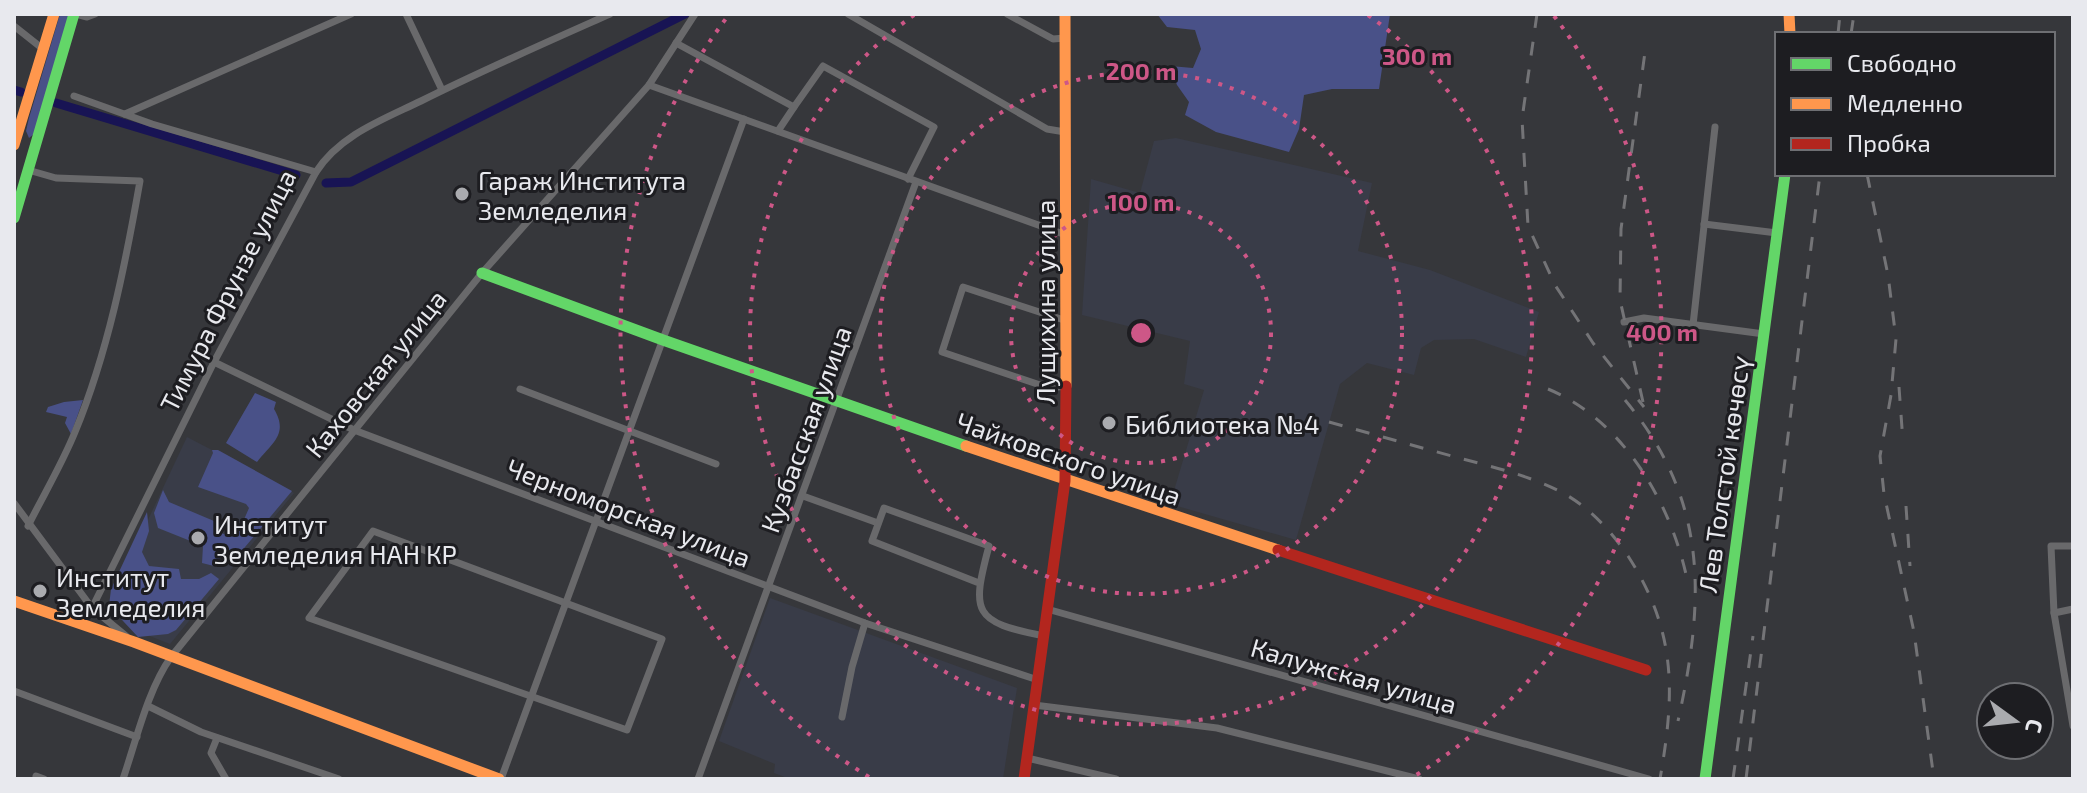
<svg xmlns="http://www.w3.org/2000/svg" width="2087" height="793" font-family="'Exo 2',sans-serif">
	<rect width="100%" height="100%" fill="#36373b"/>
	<!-- built -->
	<g fill="#393c48">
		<path d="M1176 138 1372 183 1358 251 1430 270 1539 312 1526 357 1474 339 1434 340 1421 348 1414 375 1367 363 1340 384 1296 540 1170 504 1204 390 1184 384 1190 341 1082 315 1091 179 1140 193 1154 141Z"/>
		<path d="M187 437 294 493 170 644 137 631 132 554Z"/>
		<path d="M770 598 1017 688 1003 779H790L774 773 775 764 719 741Z"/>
	</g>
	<!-- green -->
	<g fill="#495188">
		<path d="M60 14H70L34 134 29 138 26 131 29 118Z"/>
		<path d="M1157 14H1390L1379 89H1332L1304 95 1299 129 1289 152 1216 132 1185 115 1189 102 1177 85 1170 66 1193 68 1201 49 1195 30 1167 27Z"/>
		<path d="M255 393 276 402 274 409C289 434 272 443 257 462L226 443Z"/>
		<path d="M83 400 71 434 65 423 67 417 46 412 48 407 64 402Z"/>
		<path d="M212 450H218L292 491 240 553 226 550 214 566 202 563 203 546 158 528 154 513 163 490 169 502 214 521 223 534 239 531 249 508 246 504 198 487 213 453Z"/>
		<path d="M147 512 149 531 142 552 149 566 179 569 181 579H199L211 573 219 579 176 630 168 634 138 637 109 606 111 589Z"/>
	</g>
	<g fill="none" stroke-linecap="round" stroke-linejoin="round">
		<!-- canal -->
		<g stroke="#181454" stroke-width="9">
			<path d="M14 90 21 92"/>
			<path d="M56 103 296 175"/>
			<path d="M326 183 351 182 685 14"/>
		</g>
		<!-- street -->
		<g stroke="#69696b" stroke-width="7">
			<path d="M76 14 87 17 95 14"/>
			<path d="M406 14 442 90"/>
			<path d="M848 14 1047 129 1065 132"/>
			<path d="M1007 14 1053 39 1065 38"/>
			<path d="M14 26 43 49"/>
			<path d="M676 43 794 107 823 66 934 127 908 179"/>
			<path d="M649 85 1066 235"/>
			<path d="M74 96 152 124 316 172 214 362 92 608"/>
			<path d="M125 114 351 14"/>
			<path d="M778 131 794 107"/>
			<path d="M28 170 56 178 140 181C125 266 108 352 75 432 62 464 44 494 28 526"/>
			<path d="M316 172C340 135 382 120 421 101 483 70 547 42 610 14"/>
			<path d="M1704 224 1777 233"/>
			<path d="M1624 322 1644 318 1764 334"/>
			<path d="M1693 325 1715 127"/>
			<path d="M214 362 354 430 865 623 1038 680"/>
			<path d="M1067 386 1049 388 942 352 963 287 1067 321"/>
			<path d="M520 389 716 464"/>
			<path d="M803 496 878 523"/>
			<path d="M14 503 92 608 126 636"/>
			<path d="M373 531 662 639 627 730 309 618Z"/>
			<path d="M2073 546H2051L2054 613 2073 726"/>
			<path d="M979 583 872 541 884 508 989 546C971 613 973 622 1044 636"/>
			<path d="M1047 609 1649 779"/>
			<path d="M2054 613 2073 609"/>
			<path d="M14 691 137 737"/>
			<path d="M1034 705 1217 728 1419 779"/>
			<path d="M148 706 201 732 339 779"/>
			<path d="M842 717 852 667 865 623"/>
			<path d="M217 738 211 753 226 779"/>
			<path d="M1027 758 1116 779"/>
			<path d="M36 776 44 779"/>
			<path d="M123 779C136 741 148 689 171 657L482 273 649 85 695 14"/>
			<path d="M501 779 744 119"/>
			<path d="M698 779 916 182"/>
		</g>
		<!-- fast -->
		<g stroke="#63d668" stroke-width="11">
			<path d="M14 218 74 14"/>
			<path d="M482 273 663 340 966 446"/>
			<path d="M1705 779 1785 174"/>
		</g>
		<!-- slow -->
		<g stroke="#ff974d" stroke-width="11">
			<path d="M1065 14 1066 386"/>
			<path d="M1789 14 1790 34"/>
			<path d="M14 145 54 14"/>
			<path d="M966 446 1278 550"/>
			<path d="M14 601 134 642 499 779"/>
		</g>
		<!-- jam -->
		<g stroke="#b3261e" stroke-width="11">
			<path d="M1278 550 1646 670"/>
			<path d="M1024 779 1065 481 1066 386"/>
		</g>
		<!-- rail -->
		<g stroke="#747477" stroke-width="3" stroke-dasharray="14 14" stroke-linecap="butt">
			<path d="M1537 14 1522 119 1528 226 1555 285 1593 343 1644 407"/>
			<path d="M1838 34 1840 14"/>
			<path d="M1851 34 1854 14"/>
			<path d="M1867 174 1888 275 1896 339 1891 395 1880 456 1884 494 1914 632 1934 779"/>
			<path d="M1899 387 1903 442"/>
			<path d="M1548 389C1623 420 1671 503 1687 579"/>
			<path d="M1625 400C1709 501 1705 599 1678 721"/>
			<path d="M1643 402 1620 300 1621 229 1645 52"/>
			<path d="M1329 422C1372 434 1415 446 1459 458 1493 467 1531 476 1563 493 1590 508 1611 531 1628 556 1677 632 1675 693 1660 779"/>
			<path d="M1906 506 1910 566"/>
			<path d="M1733 779 1753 636"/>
			<path d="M1746 779 1820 174"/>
		</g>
	</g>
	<!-- distance rings -->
	<g fill="none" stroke="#cd5787" stroke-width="4" stroke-dasharray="4 8">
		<circle cx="1141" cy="333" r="130"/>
		<circle cx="1141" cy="333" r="261"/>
		<path d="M1368 15A391 391 0 1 1 914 15"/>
		<path d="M869 777A521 521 0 0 1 728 16M1554 16A521 521 0 0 1 1413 777"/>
	</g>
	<!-- markers -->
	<g fill="#aaabaf" stroke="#1d1d21" stroke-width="3">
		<circle cx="462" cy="194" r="8"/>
		<circle cx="1109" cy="423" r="8"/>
		<circle cx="198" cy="538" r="8"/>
		<circle cx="40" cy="591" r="8"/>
	</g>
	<g text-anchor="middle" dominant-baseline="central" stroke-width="6" stroke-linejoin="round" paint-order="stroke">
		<!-- poi labels -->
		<g font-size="26" fill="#e8e9ee" stroke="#1d1d21" text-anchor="start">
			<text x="478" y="179">Гараж Института<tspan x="478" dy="30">Земледелия</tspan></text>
			<text x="1125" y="423">Библиотека №4</text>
			<text x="214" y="523">Институт<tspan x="214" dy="30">Земледелия НАН КР</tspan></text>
			<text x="56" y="576">Институт<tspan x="56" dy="30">Земледелия</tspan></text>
		</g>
		<!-- street labels -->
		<g font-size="26" fill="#e8e9ee" stroke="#1d1d21">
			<text transform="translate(227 290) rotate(-63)">Тимура Фрунзе улица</text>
			<text transform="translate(1044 302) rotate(-90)">Лущихина улица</text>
			<text transform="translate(375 373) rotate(-51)">Каховская улица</text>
			<text transform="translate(805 429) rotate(-70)">Кузбасская улица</text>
			<text transform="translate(1069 458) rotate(19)">Чайковского улица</text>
			<text transform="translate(1723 474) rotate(-82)">Лев Толстой көчөсү</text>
			<text transform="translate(629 512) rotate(21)">Черноморская улица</text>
			<text transform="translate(1354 675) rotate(16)">Калужская улица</text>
		</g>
	</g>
	<circle cx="1141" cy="333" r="12" fill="#cd5787" stroke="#1d1d21" stroke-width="4"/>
	<g font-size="24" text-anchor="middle" font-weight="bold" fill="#cd5787" stroke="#1d1d21" stroke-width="6" stroke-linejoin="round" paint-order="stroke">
		<text x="1417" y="65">300 m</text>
		<text x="1141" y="80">200 m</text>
		<text x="1141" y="211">100 m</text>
		<text x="1662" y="341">400 m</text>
	</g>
	<!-- border -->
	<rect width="2087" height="793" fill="none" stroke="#e8e9ee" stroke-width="32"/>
	<!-- legend -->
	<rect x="1775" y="32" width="280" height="144" fill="#1d1d21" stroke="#6e6f73" stroke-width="2"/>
	<rect x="1791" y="58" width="40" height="12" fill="#63d668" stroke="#6e6f73" stroke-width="2"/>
	<text x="1847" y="72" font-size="24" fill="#e8e9ee">Свободно</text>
	<rect x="1791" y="98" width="40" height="12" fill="#ff974d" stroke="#6e6f73" stroke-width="2"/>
	<text x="1847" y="112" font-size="24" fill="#e8e9ee">Медленно</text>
	<rect x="1791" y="138" width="40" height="12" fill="#b3261e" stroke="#6e6f73" stroke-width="2"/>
	<text x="1847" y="152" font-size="24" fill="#e8e9ee">Пробка</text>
	<!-- north arrow -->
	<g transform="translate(2015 721) rotate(105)"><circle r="38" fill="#1d1d21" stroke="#6e6f73" stroke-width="2"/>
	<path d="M0-6L14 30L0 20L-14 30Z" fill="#aaabaf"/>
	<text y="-12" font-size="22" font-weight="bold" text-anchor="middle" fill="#e8e9ee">С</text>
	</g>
</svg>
